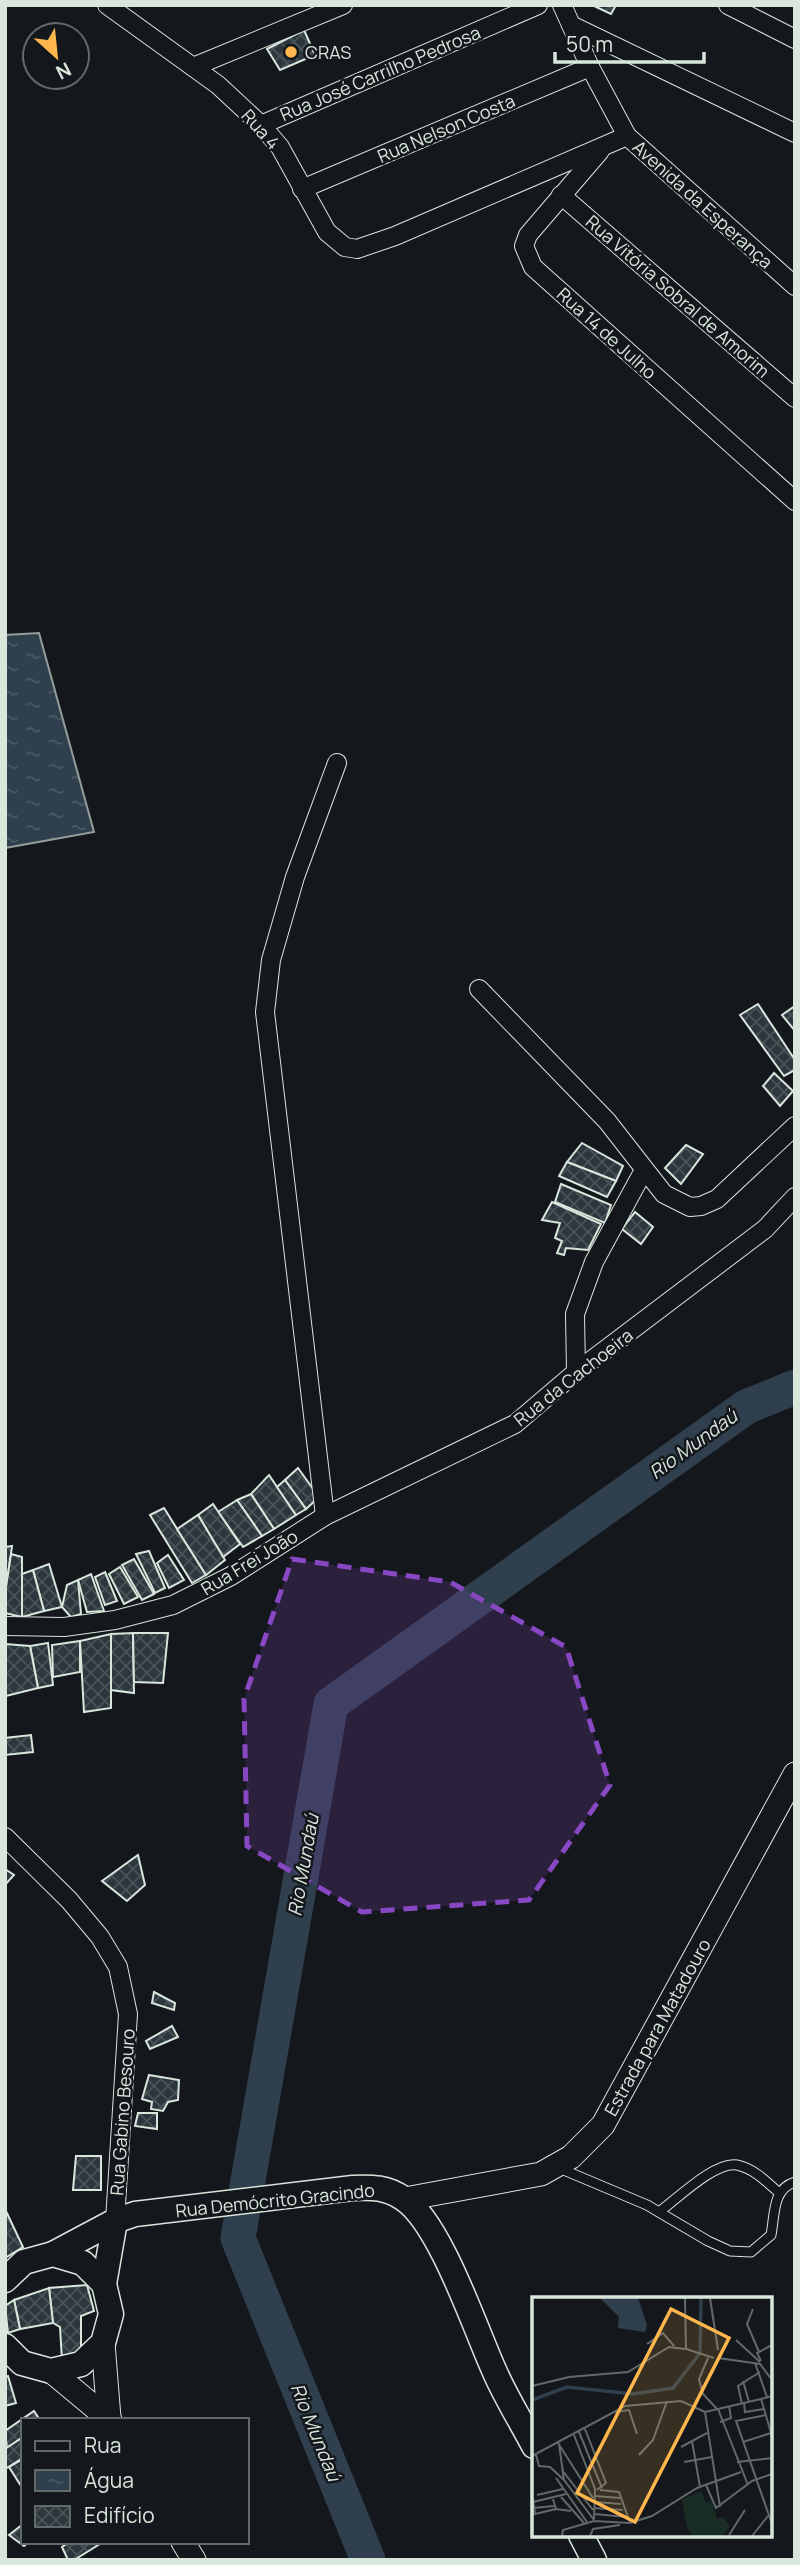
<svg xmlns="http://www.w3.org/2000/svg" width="800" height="2565" font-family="Manrope,sans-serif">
	<defs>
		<pattern id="water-ripples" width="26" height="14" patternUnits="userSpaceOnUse" patternTransform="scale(1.75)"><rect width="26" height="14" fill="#2f3f4d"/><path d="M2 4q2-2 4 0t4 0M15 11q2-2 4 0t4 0" fill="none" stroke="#4c5b66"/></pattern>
		<pattern id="building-cross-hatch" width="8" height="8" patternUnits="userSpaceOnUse" patternTransform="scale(1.75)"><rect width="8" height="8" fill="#2c363c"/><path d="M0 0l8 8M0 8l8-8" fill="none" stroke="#4a5358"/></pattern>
	</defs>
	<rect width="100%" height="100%" fill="#14181c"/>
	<!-- water -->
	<path fill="url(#water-ripples)" stroke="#939e99" stroke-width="2" d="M39 633 94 832 5 848V635Z"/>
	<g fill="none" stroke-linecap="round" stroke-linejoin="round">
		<!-- river -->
		<path stroke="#2f3f4d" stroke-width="35" d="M368 2560 238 2238 331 1704 746 1407 795 1387"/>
	</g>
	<!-- building -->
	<g fill="url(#building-cross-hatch)" stroke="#d8e6dc" stroke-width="2">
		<path d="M592 5H616L611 14Z"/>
		<path d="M304 30 315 55 280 70 267 49Z"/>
		<path d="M758 1004 795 1060V1070L784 1076 740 1015Z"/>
		<path d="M795 1006V1031L782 1015Z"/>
		<path d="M774 1073 793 1091 780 1106 763 1086Z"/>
		<path d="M582 1143 623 1166 616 1181 567 1162Z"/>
		<path d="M686 1145 703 1154 681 1184 665 1168Z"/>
		<path d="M567 1162 616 1181 607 1197 559 1176Z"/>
		<path d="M561 1184 611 1205 605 1223 555 1202Z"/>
		<path d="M552 1202 601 1224 588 1250 566 1248 564 1255 557 1253 562 1241 555 1238 560 1223 542 1220Z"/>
		<path d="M635 1212 653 1227 641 1244 622 1229Z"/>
		<path d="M298 1468 319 1497 306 1509 285 1480Z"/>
		<path d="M269 1475 296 1515 274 1529 251 1494Z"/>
		<path d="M285 1480 306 1509 296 1515 277 1487Z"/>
		<path d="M251 1494 274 1529 262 1536 237 1500Z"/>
		<path d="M237 1500 262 1536 243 1547 218 1512Z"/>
		<path d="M213 1504 240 1544 223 1557 198 1515Z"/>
		<path d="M164 1508 206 1575 192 1583 150 1515Z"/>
		<path d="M198 1515 225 1560 206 1575 177 1529Z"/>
		<path d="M12 1546 11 1554 5 1594V1547Z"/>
		<path d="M149 1551 165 1588 155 1593 136 1554Z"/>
		<path d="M11 1554 22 1557V1617L5 1613V1594Z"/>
		<path d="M168 1555 184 1580 169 1588 157 1563Z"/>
		<path d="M134 1559 154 1594 142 1600 122 1565Z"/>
		<path d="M49 1564 62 1607 44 1611 33 1570Z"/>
		<path d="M120 1567 138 1597 124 1604 109 1574Z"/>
		<path d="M33 1570 44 1611 22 1617V1574Z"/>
		<path d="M105 1572 117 1601 105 1605 95 1577Z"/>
		<path d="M91 1574 104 1611 87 1612 78 1580Z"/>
		<path d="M78 1580 81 1614 71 1617 62 1607 67 1585Z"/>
		<path d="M133 1633 134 1693 111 1690V1634Z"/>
		<path d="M133 1633H168L163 1683 134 1682Z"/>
		<path d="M111 1634V1708L84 1712 80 1641Z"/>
		<path d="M80 1641V1672L53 1677 52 1645Z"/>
		<path d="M48 1643 53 1685 38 1688 30 1646Z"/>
		<path d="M5 1644 30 1646 38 1688 6 1696Z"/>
		<path d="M31 1735 33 1752 5 1755V1738Z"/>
		<path d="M138 1855 145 1885 127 1901 102 1881Z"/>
		<path d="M5 1869 14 1875 5 1885Z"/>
		<path d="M154 1992 175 2003 174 2010 152 2003Z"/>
		<path d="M172 2026 178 2037 150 2049 146 2041Z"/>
		<path d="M149 2075 179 2080 178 2100 168 2102 163 2111 151 2109 152 2102 142 2099Z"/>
		<path d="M138 2113H157V2129L135 2126Z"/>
		<path d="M76 2156H101V2190H73Z"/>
		<path d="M5 2209 23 2247 5 2258Z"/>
		<path d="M87 2285 94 2311 81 2316V2359L62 2360 60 2327 53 2323 49 2288Z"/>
		<path d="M49 2288 53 2323 20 2329 14 2300Z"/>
		<path d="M14 2300 20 2329 8 2333 5 2306Z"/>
		<path d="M8 2376 16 2403 5 2406V2377Z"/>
		<path d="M34 2411 40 2420H23V2437L7 2448 5 2431Z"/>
		<path d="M23 2437V2458L5 2469V2449Z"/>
		<path d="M23 2459V2489L9 2467Z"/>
		<path d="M23 2524V2542H29L24 2546 9 2535Z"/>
		<path d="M69 2542H99L100 2544 74 2560H68L62 2547Z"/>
	</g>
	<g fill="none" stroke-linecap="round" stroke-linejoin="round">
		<!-- service casing -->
		<g stroke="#d8e6dc" stroke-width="11">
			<g id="service">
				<path d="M559 2168 647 2205 708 2241 730 2251 751 2252 771 2235C775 2215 772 2189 795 2182"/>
				<path d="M659 2212C677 2199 715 2161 737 2165 753 2168 767 2182 778 2192"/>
			</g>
		</g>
		<!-- minor casing -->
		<g stroke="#d8e6dc" stroke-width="20">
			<g id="minor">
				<path d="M107 5 218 85 261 125 280 147 327 232 345 247 357 249 395 236 627 136"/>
				<path d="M562 5 590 67 627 136 795 286"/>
				<path d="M728 5 795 39"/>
				<path d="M571 25 795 133"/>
				<path d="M193 67 343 5"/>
				<path d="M261 125 538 5"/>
				<path d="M600 151 528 235 524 246 533 267 795 501"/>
				<path d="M302 189 590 67"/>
				<path d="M561 195 795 398"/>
				<path d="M479 989 607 1121 664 1194 690 1207 701 1206 717 1199 795 1126"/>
				<path d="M576 1372 575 1314 594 1262 644 1170"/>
				<path d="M325 1516 265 1012 271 960 295 877 337 763"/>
				<path d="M5 1626 64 1627 115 1620 173 1605 231 1576 325 1516 515 1424 576 1372 765 1229 795 1197"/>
				<path d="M5 1837 69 1900 100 1937 118 1967 128 2014 115 2221"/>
			</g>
		</g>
		<!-- tertiary casing -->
		<g stroke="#d8e6dc" stroke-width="25">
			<g id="tertiary">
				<path d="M405 2199 541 2174 571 2157 603 2125 795 1774"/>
				<path d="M103 2343 109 2418"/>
				<path d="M51 2371 110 2420"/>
				<path d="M183 2542 194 2560"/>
			</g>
		</g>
		<!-- secondary casing -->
		<g stroke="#d8e6dc" stroke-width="27">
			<g id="secondary">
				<path d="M53 2254 115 2221 135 2214 353 2188C372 2187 387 2187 404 2199 440 2223 475 2328 494 2370 505 2396 521 2421 534 2446"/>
				<path d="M5 2280 24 2262 53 2254 83 2263 104 2284 111 2314 103 2343 81 2364 51 2371 22 2363 5 2346"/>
				<path d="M104 2284 115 2221"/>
				<path d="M581 2535 594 2560"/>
			</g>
		</g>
		<!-- service -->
		<use href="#service" stroke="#14181c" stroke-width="9"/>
		<!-- minor -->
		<use href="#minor" stroke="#14181c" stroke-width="18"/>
		<!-- tertiary -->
		<use href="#tertiary" stroke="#14181c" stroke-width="23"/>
		<!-- secondary -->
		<use href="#secondary" stroke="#14181c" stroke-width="24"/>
	</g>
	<!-- marked area -->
	<path fill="#8948c3" fill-opacity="0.2" stroke="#8948c3" stroke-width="5" stroke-dasharray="14 9" stroke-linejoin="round" d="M292 1559 450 1582 566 1647 610 1785 529 1900 362 1912 247 1846 244 1699Z"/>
	<!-- markers -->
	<circle fill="#ffb74d" stroke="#14181c" stroke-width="2.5" cx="291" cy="52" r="7"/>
	<g text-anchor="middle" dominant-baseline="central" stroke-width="5" stroke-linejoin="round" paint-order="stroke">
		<!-- poi labels -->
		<g font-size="18" fill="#d8e6dc" stroke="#14181c" text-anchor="start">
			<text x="305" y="52">CRAS</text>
		</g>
		<!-- street labels -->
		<g font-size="18" fill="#d8e6dc" stroke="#14181c">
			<text transform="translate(380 73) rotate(-23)">Rua José Carrilho Pedrosa</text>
			<text transform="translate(446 128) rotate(-23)">Rua Nelson Costa</text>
			<text transform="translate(261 129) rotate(48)">Rua 4</text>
			<text transform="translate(703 204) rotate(42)">Avenida da Esperança</text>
			<text transform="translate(678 296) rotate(41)">Rua Vitória Sobral de Amorim</text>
			<text transform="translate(607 333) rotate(42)">Rua 14 de Julho</text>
			<text transform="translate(573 1377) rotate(-38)">Rua da Cachoeira</text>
			<text transform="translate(249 1562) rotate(-31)">Rua Frei João</text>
			<text transform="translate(657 2027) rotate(-61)">Estrada para Matadouro</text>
			<text transform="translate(122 2112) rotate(-86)">Rua Gabino Besouro</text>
			<text transform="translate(275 2200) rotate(-6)">Rua Demócrito Gracindo</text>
		</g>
		<!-- water labels -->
		<g font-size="19" font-style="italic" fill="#d8e6dc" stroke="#14181c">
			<text transform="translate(693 1444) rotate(-36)">Rio Mundaú</text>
			<text transform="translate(303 1865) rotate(-80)">Rio Mundaú</text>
			<text transform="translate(316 2432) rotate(68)">Rio Mundaú</text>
		</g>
	</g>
	<!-- overview -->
	<g transform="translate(532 2297)">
		<rect width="240" height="240" fill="#14181c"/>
		<path d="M169 194 174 206 179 204 185 222 191 220 198 229 190 239H160L155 230 150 203Z" fill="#1a2d24"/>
		<path d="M68 1H106L115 28 113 35 86 31 87 20Z" fill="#2f3f4d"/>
		<path fill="none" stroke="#2f3f4d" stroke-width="3.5" d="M0 103 35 90 101 97 141 91 168 56 169 1"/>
		<path fill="none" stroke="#626a69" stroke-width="2" d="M153 1 154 52 182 61M178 1 186 53M221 12 215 27 227 55M204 43 228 65M115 47 131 36 142 49M176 61 167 82 171 97 185 112M186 61 228 67 240 83M229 64 225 56 240 48M223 66 235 100M211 84 217 105M0 89 37 80 96 75 137 50 153 52M240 99 229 102 240 139M212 106 213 115 232 112M210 107 206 89 228 75M186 112 216 188M83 115 97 113 105 137M173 115 188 210M173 115 229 102M234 118 204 124 240 227M188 125 199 121 197 109M53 132 74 186 65 193M47 135 70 191M42 138 63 192 62 222M160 144 168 190M211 145 239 136M26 146 61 201M27 147 32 183M149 150 175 136M4 158 7 169 18 170 32 183 62 223M107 158 121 143 135 104M0 159 93 109 149 104 173 115M152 165 180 160M205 165 240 161M30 173 61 213M24 181 55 225M174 188 184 211 220 184 240 177M68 193 87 195 98 226M5 198 31 192M63 199 88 201M29 200 52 226M1 201 3 217 24 212M21 202 24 212 39 214M1 205 34 197M63 205 89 207M1 211 22 209M62 211 91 213M62 217 95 220M197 238 213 213M30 239 31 233 62 224 98 226 120 219 165 191 209 175M58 239 61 232 88 228M220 239 236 219"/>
		<path fill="#ffb74d" fill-opacity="0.15" stroke="#ffb74d" stroke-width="3.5" d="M139 12 197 41 103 225 45 196Z"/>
		<rect width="240" height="240" fill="none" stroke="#d8e6dc" stroke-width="3.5"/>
	</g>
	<!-- border -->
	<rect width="800" height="2565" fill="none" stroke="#d8e6dc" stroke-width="14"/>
	<!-- legend -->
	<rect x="21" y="2418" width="228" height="126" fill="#14181c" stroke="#626a69" stroke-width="2"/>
	<rect x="35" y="2441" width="35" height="10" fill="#14181c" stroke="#626a69" stroke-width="2"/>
	<text x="84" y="2453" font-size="21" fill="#d8e6dc">Rua</text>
	<rect x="35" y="2470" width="35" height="21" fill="url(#water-ripples)" stroke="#626a69" stroke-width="2"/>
	<text x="84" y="2488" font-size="21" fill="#d8e6dc">Água</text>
	<rect x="35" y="2506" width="35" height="21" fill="url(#building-cross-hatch)" stroke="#626a69" stroke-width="2"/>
	<text x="84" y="2523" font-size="21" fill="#d8e6dc">Edifício</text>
	<!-- north arrow -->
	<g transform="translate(56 56) rotate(153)"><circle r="33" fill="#14181c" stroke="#626a69" stroke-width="2"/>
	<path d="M0-5L12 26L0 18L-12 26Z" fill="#ffb74d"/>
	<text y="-10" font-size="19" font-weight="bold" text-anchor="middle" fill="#d8e6dc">N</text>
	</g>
	<!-- scale -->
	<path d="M555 52v10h149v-10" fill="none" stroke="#d8e6dc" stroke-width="3.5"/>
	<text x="566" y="52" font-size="21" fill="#d8e6dc" stroke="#14181c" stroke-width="5" paint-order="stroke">50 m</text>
</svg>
